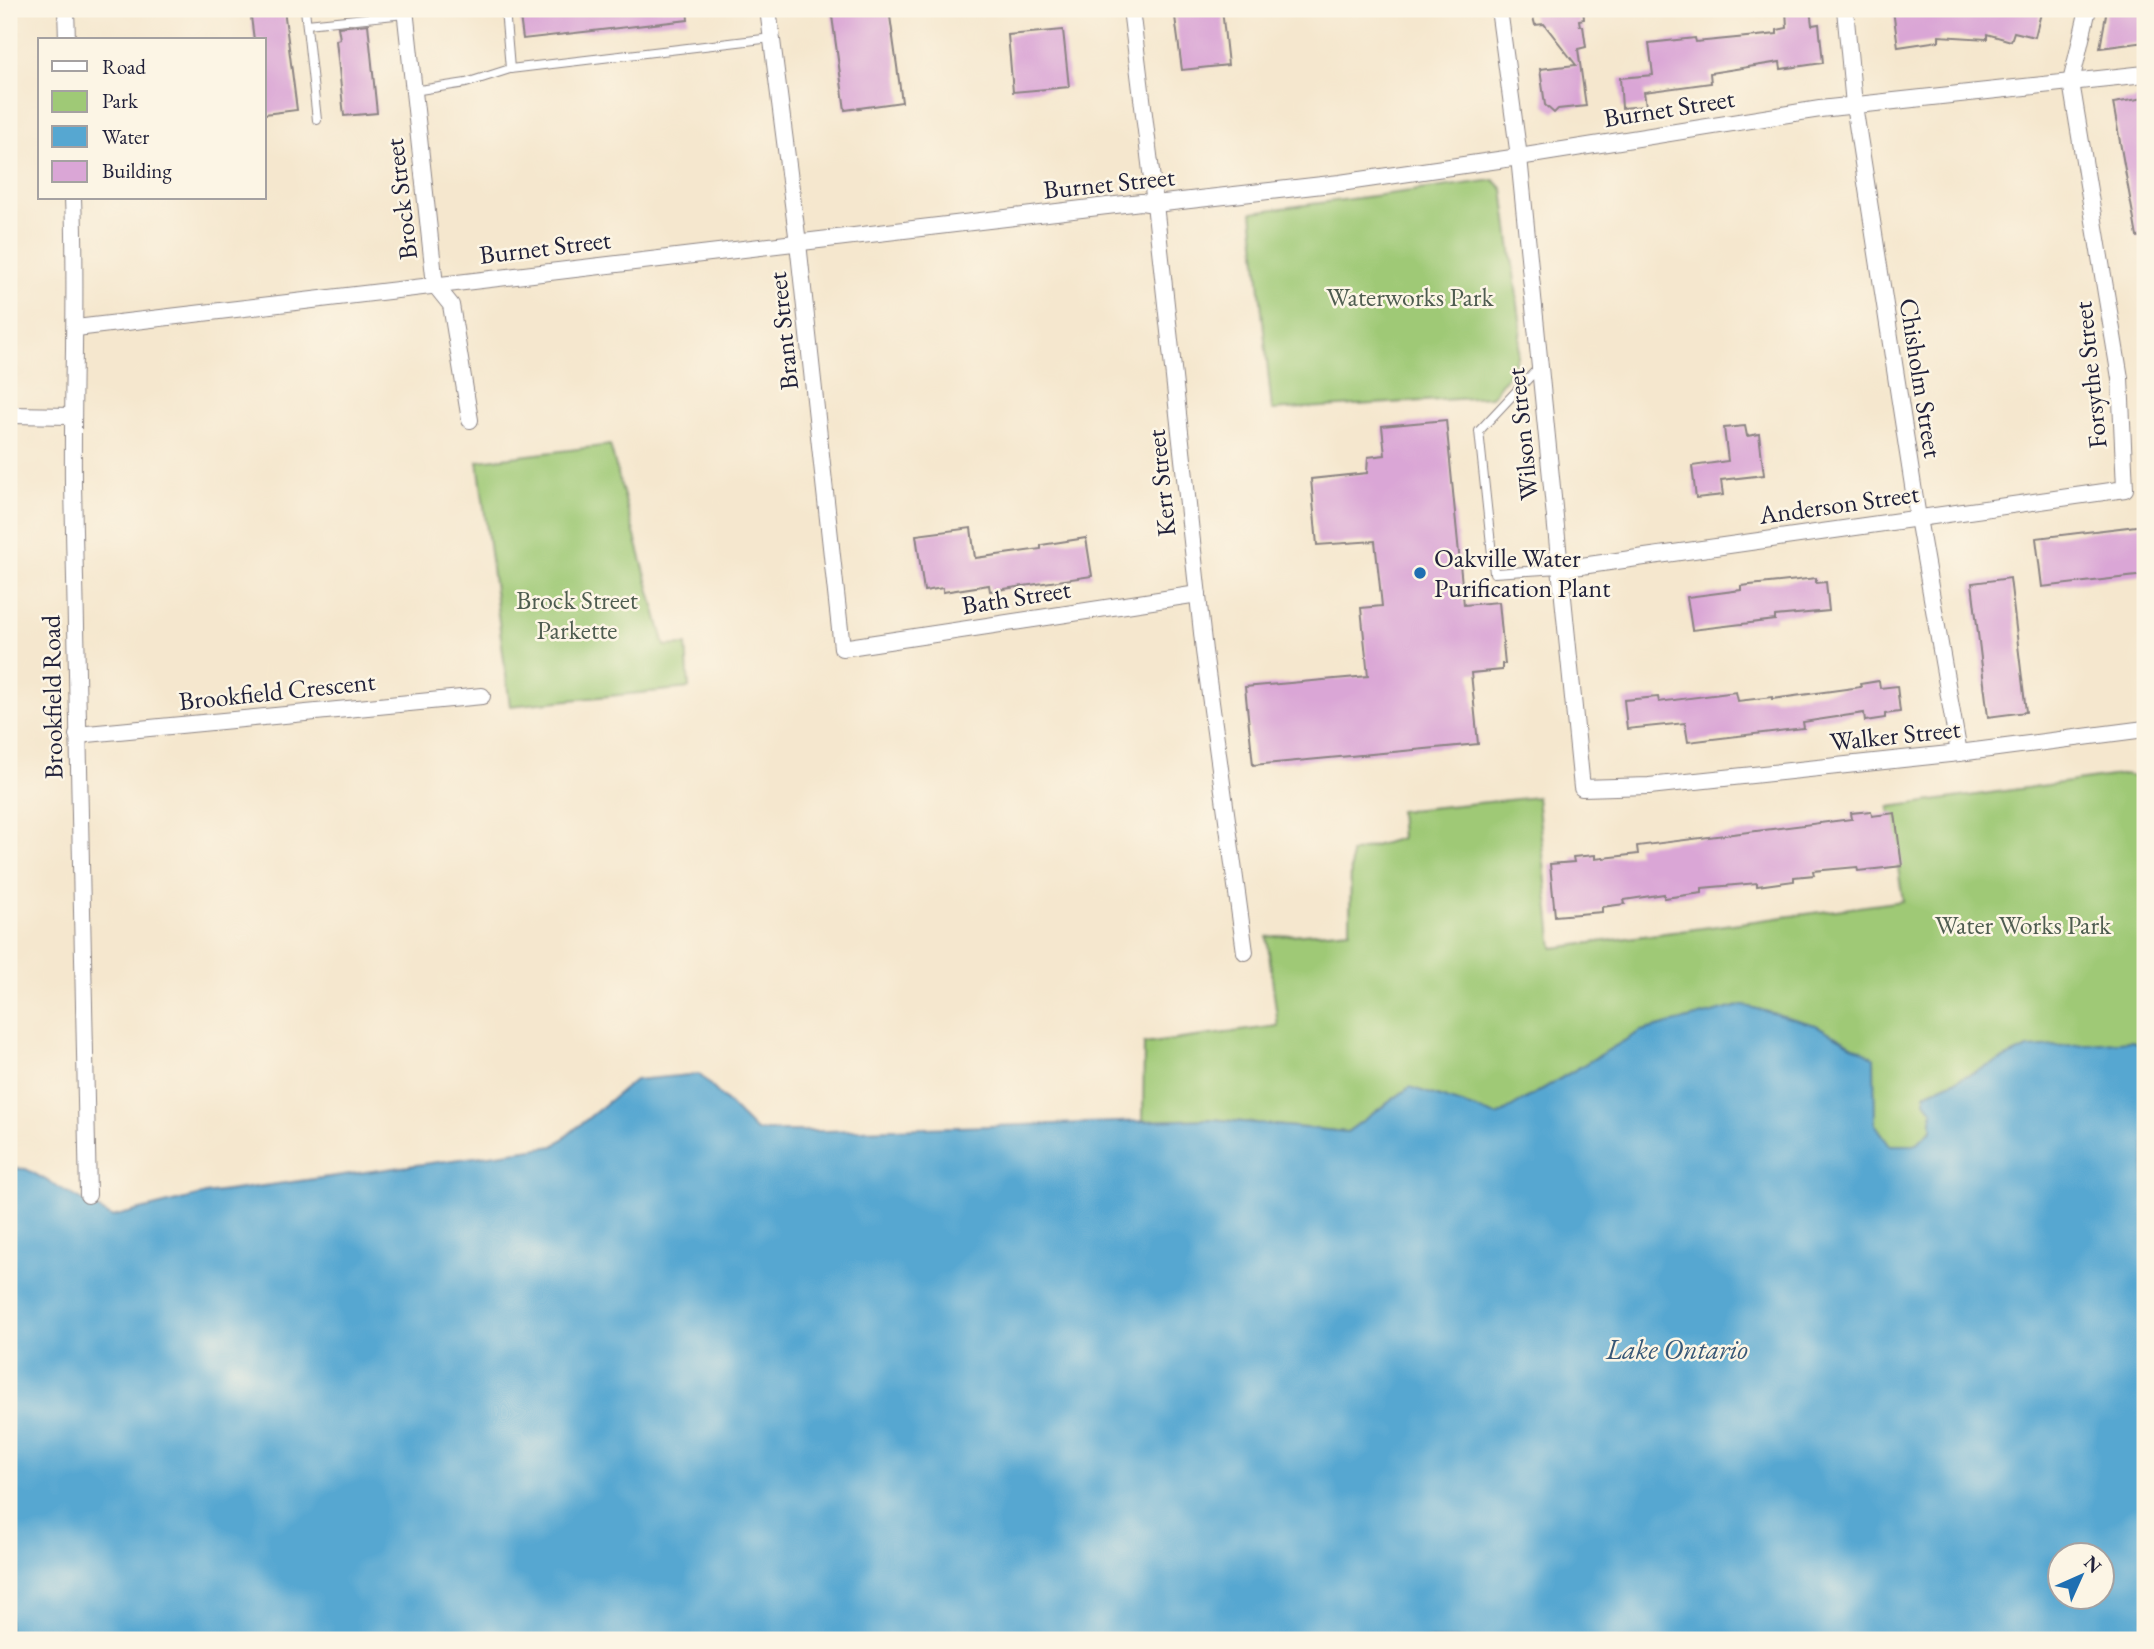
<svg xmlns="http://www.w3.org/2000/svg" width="2154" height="1649" font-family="'EB Garamond',serif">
	<rect width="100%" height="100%" fill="#fcf5e5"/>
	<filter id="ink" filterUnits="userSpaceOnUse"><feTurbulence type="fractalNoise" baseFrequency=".0143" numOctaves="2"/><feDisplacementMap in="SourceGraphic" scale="14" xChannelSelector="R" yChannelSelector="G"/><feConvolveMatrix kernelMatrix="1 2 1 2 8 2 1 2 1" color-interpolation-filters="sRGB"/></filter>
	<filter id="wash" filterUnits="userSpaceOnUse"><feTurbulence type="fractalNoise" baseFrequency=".00686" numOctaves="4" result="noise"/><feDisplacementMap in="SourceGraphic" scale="28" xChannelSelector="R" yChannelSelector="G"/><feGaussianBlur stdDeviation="1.57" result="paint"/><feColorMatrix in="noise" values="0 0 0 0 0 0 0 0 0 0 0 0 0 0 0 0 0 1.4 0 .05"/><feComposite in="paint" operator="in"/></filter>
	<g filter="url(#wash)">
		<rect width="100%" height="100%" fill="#f5e7ce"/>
		<!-- green -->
		<g fill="#9fc976" stroke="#607658" stroke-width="2">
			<path d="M1494 180 1503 189 1521 327 1518 354 1511 371 1491 397 1272 410 1252 212Z"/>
			<path d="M610 445 665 646 686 645 689 688 510 706 478 461Z"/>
			<path d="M2126 774 2145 780V1046L2132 1041 2028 1049 1925 1094V1101L1932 1110V1130L1914 1145H1889L1875 1124 1873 1057 1641 1031 1497 1116 1410 1087 1347 1132 1212 1119 1143 1121 1144 1044 1278 1026 1267 937 1350 930 1351 853 1401 838 1399 811 1537 797 1553 948 1903 901 1889 807Z"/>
		</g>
		<!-- water -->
		<path fill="#56a7d1" stroke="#3c6486" stroke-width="2" fill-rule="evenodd" d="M1743 1005 1816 1025 1874 1057 1875 1124 1890 1145H1914L1932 1130V1110L1925 1101V1094L2028 1048 2132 1041 2145 1046V1640H9V1168L26 1169 112 1217 205 1194 554 1146 635 1080 699 1074 756 1131H826L1212 1119 1347 1132 1410 1087 1497 1116 1641 1031ZM2060 1554H2102V1596H2060Z"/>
		<g id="blocks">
			<!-- building -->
			<g fill="#daa6d6">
				<path d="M250 9H284L297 110 264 114V40H254Z"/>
				<path d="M519 9H687L688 20 523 39Z"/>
				<path d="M831 9H889L902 102 845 110Z"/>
				<path d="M1174 9H1222L1228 65 1182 70Z"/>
				<path d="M1531 9H1583L1584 19 1579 20 1580 26H1583L1586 47 1578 49 1586 106 1558 109 1554 113 1545 105 1540 69 1576 65 1544 24 1535 25Z"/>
				<path d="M1786 9H1810L1812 25 1819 24 1823 63 1781 69 1780 62 1710 73 1711 83 1644 92 1646 106 1622 108 1620 78 1653 75 1649 43 1695 38 1696 42 1777 34V30L1787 28Z"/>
				<path d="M1901 9H2042L2035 37 2014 32 2011 41 1987 34V39L1939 36V41L1898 47 1893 10Z"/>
				<path d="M2107 9H2145V42L2100 48Z"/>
				<path d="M368 24 377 113 344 116 336 40 340 39 338 27Z"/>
				<path d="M1063 30 1069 87 1013 92 1008 35Z"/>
				<path d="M2145 98V236L2137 237 2113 103Z"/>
				<path d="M1446 420 1464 605 1499 602 1505 664H1502V670L1471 673 1478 744 1253 765 1245 687 1368 676 1361 608 1382 606 1375 541 1317 545 1311 479 1367 473 1368 457 1385 455 1382 426Z"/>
				<path d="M1745 426 1747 436 1759 434 1764 475 1721 480 1723 495 1696 498 1692 466 1728 461 1724 428Z"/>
				<path d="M2145 525V575L2042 587 2036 538Z"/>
				<path d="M971 528 975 558 1041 549V545L1086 538 1092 576 990 591 989 585 943 592V588L924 591 916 535Z"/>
				<path d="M1816 578V583L1826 582 1829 611 1775 616V620L1692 630 1687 597 1741 590V586Z"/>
				<path d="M2010 578 2026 712 1988 717 1972 583Z"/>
				<path d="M1879 681 1880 688 1897 686 1900 712 1885 714V718L1865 721 1864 713 1803 722 1804 728 1688 742 1685 723 1627 729 1624 700 1658 697 1659 702 1736 692 1738 701 1772 697V699L1861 687 1860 684Z"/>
				<path d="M1871 811 1872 816 1895 813 1902 866 1858 871 1857 867 1813 871 1814 875 1794 877V881L1757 886V883L1702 888V893L1664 898V894L1624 900 1625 904 1602 907V912L1555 916 1550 864 1574 862 1573 857 1595 855V859L1638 854 1637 846 1852 819 1851 813Z"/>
			</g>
		</g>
	</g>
	<g filter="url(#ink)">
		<use href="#blocks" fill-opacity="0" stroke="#8c8484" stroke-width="2"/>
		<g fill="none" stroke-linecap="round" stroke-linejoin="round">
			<!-- service casing -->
			<g stroke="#8c8484" stroke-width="10">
				<g id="service">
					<path d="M305 9 317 120"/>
					<path d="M505 9 510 69"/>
					<path d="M307 24 405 14"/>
					<path d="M413 91 466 83 510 69 772 38"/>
					<path d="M1540 366 1479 431 1494 573 1560 569"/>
				</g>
			</g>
			<!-- minor casing -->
			<g stroke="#8c8484" stroke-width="18">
				<g id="minor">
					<path d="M66 9 67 40"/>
					<path d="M405 9 435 285 451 305 470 420"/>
					<path d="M768 9 798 243 842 648 1198 594"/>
					<path d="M1131 9 1155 204 1204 651 1245 952"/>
					<path d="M1499 9 1519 157 1582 788 1649 786 1959 753 2145 729"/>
					<path d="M1845 9 1854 105 1918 518 1959 753"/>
					<path d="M73 198C77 293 72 389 73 484 76 721 82 958 88 1195"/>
					<path d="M76 328 1141 202 1155 204 1340 183 1519 157 1820 109 2145 74"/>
					<path d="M9 415 72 416"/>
					<path d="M1560 569 2125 489 2120 378 2071 82 2088 9"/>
					<path d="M77 735 482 696"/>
				</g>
			</g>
			<!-- service -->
			<use href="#service" stroke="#fff" stroke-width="8"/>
			<!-- minor -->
			<use href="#minor" stroke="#fff" stroke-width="16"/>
		</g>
	</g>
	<!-- markers -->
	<circle fill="#1f6fb2" stroke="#fcf5e5" stroke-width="2.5" cx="1420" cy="573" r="7"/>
	<g text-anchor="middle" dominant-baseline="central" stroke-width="5" stroke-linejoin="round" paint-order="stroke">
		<!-- street labels -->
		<g font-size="26" fill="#22223b" stroke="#fcf5e5">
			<text transform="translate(1669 108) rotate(-9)">Burnet Street</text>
			<text transform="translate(1109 183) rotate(-6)">Burnet Street</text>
			<text transform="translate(401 199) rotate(-97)">Brock Street</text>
			<text transform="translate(545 247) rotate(-7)">Burnet Street</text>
			<text transform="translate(783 331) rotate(-96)">Brant Street</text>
			<text transform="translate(2090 375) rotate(-96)">Forsythe Street</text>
			<text transform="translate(1921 378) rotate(81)">Chisholm Street</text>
			<text transform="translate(1522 434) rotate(-96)">Wilson Street</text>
			<text transform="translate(1161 483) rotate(-96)">Kerr Street</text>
			<text transform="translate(1839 504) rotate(-8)">Anderson Street</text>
			<text transform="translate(1016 597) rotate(-9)">Bath Street</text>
			<text transform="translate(277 691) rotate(-6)">Brookfield Crescent</text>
			<text transform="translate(52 697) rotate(-91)">Brookfield Road</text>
			<text transform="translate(1895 735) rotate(-6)">Walker Street</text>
		</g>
		<!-- park labels -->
		<g font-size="26" fill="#4e5c50" stroke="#fcf5e5">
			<text x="1410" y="297">Waterworks Park</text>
			<text x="577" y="600">Brock Street<tspan x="577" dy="30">Parkette</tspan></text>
			<text x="2023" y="925">Water Works Park</text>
		</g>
		<!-- poi labels -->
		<g font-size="26" fill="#22223b" stroke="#fcf5e5" text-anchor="start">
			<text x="1434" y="558">Oakville Water<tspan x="1434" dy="30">Purification Plant</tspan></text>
		</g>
		<!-- water labels -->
		<g font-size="28" font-style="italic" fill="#375777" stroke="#fcf5e5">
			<text x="1677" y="1349">Lake Ontario</text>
		</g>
	</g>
	<!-- margin -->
	<rect width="2154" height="1649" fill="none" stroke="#fcf5e5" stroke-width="35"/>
	<!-- legend -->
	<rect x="38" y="38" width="228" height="161" fill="#fcf5e5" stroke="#a5a1a1" stroke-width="2"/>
	<rect x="52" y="61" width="35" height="10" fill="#ffffff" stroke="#a5a1a1" stroke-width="2"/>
	<text x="102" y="74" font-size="21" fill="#22223b">Road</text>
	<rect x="52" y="91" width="35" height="21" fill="#9fc976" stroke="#a5a1a1" stroke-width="2"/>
	<text x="102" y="108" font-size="21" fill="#22223b">Park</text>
	<rect x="52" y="126" width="35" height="21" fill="#56a7d1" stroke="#a5a1a1" stroke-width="2"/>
	<text x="102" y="144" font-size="21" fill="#22223b">Water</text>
	<rect x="52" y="161" width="35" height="21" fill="#daa6d6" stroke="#a5a1a1" stroke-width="2"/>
	<text x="102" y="178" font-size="21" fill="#22223b">Building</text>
	<!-- north arrow -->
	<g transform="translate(2081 1576) rotate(45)"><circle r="33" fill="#fcf5e5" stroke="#a5a1a1" stroke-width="2"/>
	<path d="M0-5L12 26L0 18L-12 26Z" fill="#1f6fb2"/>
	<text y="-10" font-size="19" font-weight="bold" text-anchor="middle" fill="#22223b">N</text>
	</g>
</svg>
